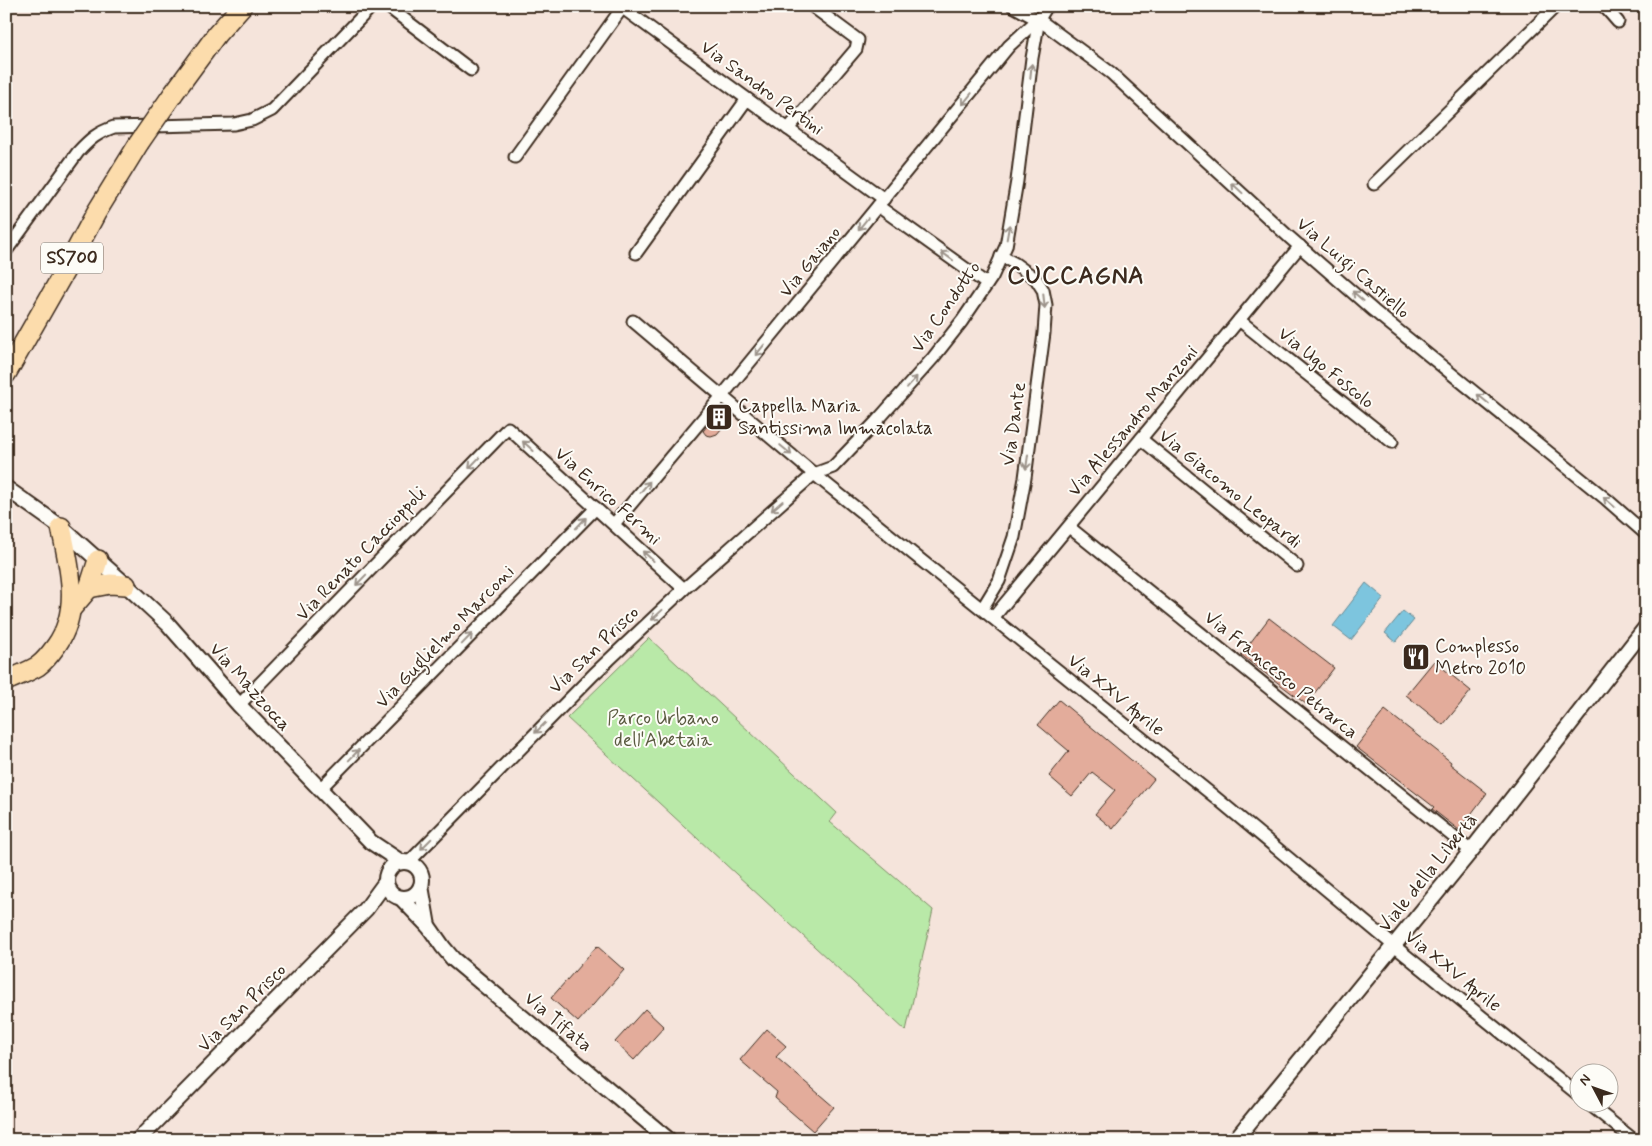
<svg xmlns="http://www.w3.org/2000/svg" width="1652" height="1146" font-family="Mynerve,sans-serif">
	<rect width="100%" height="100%" fill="#f5e4db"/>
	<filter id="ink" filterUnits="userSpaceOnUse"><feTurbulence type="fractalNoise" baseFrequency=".02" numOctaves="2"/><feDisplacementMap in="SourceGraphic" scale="10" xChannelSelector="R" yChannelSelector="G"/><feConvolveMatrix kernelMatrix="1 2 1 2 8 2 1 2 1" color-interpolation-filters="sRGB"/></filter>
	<g filter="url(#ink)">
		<!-- green -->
		<path fill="#b9e9a8" stroke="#7a8a63" d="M649 638 837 813 830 822 933 910 906 1031 567 718Z"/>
		<!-- water -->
		<g fill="#7dc5de" stroke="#638791">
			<path d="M1366 583 1384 598 1351 640 1333 626Z"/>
			<path d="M1403 611 1414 620 1396 642 1385 633Z"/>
		</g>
		<!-- building -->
		<g fill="#e3ac9b" stroke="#3b2a1e">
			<path d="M723 407 733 415 717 434 711 436 706 435 703 431Z"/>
			<path d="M1269 618 1334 668 1306 704 1241 655Z"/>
			<path d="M1434 661 1471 691 1443 725 1406 695Z"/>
			<path d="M1059 700 1154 779 1113 829 1095 814 1115 790 1092 772 1072 796 1049 776 1069 751 1038 725Z"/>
			<path d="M1385 710 1451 762 1450 764 1487 793 1459 830 1432 809 1434 807 1356 747Z"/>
			<path d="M597 946 624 970 578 1022 551 998Z"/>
			<path d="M645 1009 664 1027 634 1060 615 1042Z"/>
			<path d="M767 1029 786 1046 776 1057 834 1107 813 1131 775 1098 777 1092 740 1060Z"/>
		</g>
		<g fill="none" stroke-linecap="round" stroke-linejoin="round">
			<!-- minor casing -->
			<g stroke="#3b2a1e" stroke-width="15">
				<g id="minor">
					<path d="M387 6 471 70"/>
					<path d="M620 6 884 199"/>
					<path d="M1013 6 1033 17"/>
					<path d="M1604 6 1618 22"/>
					<path d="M1041 16 1047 6"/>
					<path d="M1042 22 1111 73 1289 237 1374 311 1606 499 1646 534"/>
					<path d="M788 129 856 49 858 40 812 6"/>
					<path d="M515 157 622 8"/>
					<path d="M1374 184 1556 6"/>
					<path d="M878 206 987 284"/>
					<path d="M6 251 78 152C90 139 97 133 114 127L234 124 252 120 272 110 372 6"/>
					<path d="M636 253 747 99"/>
					<path d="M1239 320 1392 442"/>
					<path d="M633 321 814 474 1215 797 1393 945 1580 1096"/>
					<path d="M1141 439 1297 566"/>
					<path d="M614 524 722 396 1009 46 1034 23"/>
					<path d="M1069 527 1471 851"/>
					<path d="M982 609 999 581 1014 537 1025 478 1044 333 1046 305 1043 290 1036 279 1014 263 1001 256"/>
					<path d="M993 618 1300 246"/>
					<path d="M239 705 508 428 684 589"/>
					<path d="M319 790 596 508"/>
					<path d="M409 862 594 674 684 589 814 474 833 467 876 422 933 358 962 321 992 277 1006 246 1017 181 1032 58 1038 25"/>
					<path d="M1589 1104 1634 1140"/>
				</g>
			</g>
			<!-- tertiary casing -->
			<g stroke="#3b2a1e" stroke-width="18">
				<g id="tertiary">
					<path d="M6 488 61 527 126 585 168 624 239 705 371 842 401 862"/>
					<circle cx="404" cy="880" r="18"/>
					<path d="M421 886 428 926"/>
					<path d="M401 898 429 927 443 947 453 959 669 1140"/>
					<path d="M138 1140 366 909 385 883"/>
					<path d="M1235 1140 1471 851 1646 627"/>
				</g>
			</g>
			<!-- trunk casing -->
			<g stroke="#3b2a1e" stroke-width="22">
				<g id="trunk">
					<path d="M173 94 217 34 242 6"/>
					<path d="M6 374 67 267 96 213 139 143"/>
					<path d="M89 588 110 584 126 585"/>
					<path d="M71 609 89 588 98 560"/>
					<path d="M6 681C17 676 28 672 38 666 45 661 51 653 56 646 82 610 69 566 61 527"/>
				</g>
			</g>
			<!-- minor -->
			<use href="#minor" stroke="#fdfcf7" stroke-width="11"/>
			<!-- tertiary -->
			<use href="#tertiary" stroke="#fdfcf7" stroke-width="14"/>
			<!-- trunk -->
			<use href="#trunk" stroke="#fcdcac" stroke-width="19"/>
			<!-- trunk-bridge casing -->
			<g stroke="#3b2a1e" stroke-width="22" stroke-linecap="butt">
				<path id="trunk-bridge" d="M139 143 173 94"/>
			</g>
			<!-- trunk-bridge -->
			<use href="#trunk-bridge" stroke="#fcdcac" stroke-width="19"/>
		</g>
		<!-- one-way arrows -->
		<defs><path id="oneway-shaft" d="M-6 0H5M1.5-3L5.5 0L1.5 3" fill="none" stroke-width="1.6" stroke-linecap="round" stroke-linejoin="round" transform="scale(1.25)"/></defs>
		<g stroke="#9c938a">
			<use href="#oneway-shaft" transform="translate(1031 71) rotate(-84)"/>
			<use href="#oneway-shaft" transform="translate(967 99) rotate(129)"/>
			<use href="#oneway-shaft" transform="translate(1237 188) rotate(-137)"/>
			<use href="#oneway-shaft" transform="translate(863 224) rotate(129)"/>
			<use href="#oneway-shaft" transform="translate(1008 232) rotate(-80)"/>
			<use href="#oneway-shaft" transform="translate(947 256) rotate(-144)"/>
			<use href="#oneway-shaft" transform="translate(1358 296) rotate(-139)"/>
			<use href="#oneway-shaft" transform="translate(1044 301) rotate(84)"/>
			<use href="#oneway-shaft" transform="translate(760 350) rotate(129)"/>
			<use href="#oneway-shaft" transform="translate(912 382) rotate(-49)"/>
			<use href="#oneway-shaft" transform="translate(1483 399) rotate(-141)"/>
			<use href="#oneway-shaft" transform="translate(528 446) rotate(-138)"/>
			<use href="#oneway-shaft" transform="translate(786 450) rotate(40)"/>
			<use href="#oneway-shaft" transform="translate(1027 462) rotate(98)"/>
			<use href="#oneway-shaft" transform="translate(474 463) rotate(134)"/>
			<use href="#oneway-shaft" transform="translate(645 487) rotate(-50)"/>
			<use href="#oneway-shaft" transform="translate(1609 502) rotate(-139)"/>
			<use href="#oneway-shaft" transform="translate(777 506) rotate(139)"/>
			<use href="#oneway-shaft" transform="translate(581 523) rotate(-46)"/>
			<use href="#oneway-shaft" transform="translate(648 556) rotate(-138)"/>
			<use href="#oneway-shaft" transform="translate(361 580) rotate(134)"/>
			<use href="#oneway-shaft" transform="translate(657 615) rotate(137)"/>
			<use href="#oneway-shaft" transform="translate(467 639) rotate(-46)"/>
			<use href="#oneway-shaft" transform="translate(540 728) rotate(135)"/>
			<use href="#oneway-shaft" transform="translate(354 755) rotate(-46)"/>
			<use href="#oneway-shaft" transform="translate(426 844) rotate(135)"/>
		</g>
	</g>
	<!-- icons -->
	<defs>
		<g id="building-square" transform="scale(1.4375)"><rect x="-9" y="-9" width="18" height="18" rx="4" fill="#3b2a1e" stroke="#fdfcf7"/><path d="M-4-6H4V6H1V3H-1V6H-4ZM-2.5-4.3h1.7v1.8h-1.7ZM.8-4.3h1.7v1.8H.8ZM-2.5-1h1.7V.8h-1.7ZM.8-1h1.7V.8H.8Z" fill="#fff"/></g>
		<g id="restaurant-square" transform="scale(1.4375)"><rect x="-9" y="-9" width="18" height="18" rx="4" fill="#3b2a1e" stroke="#fdfcf7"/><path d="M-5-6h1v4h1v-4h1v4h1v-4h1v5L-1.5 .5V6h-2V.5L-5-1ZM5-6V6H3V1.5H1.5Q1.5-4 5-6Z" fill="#fff"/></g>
	</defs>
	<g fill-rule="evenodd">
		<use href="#building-square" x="719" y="417"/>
		<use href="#restaurant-square" x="1416" y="657"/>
	</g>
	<g text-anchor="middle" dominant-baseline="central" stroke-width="4" stroke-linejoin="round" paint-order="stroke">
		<!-- shield labels -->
		<rect fill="#fdfcf7" stroke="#75695f" stroke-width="1" x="41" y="242.5" width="62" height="31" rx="4"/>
		<g font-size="18" font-weight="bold" fill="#3b2a1e">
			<text x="72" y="258">SS700</text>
		</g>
		<!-- street labels -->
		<g font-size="19" fill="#3b2a1e" stroke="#fdfcf7">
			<text transform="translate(762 88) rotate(36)">Via Sandro Pertini</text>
			<text transform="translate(810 262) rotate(-51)">Via Gaiano</text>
			<text transform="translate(1353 268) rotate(41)">Via Luigi Castiello</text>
			<text transform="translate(946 307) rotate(-55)">Via Condotto</text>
			<text transform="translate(1326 368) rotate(39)">Via Ugo Foscolo</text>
			<text transform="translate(1133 421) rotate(-50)">Via Alessandro Manzoni</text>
			<text transform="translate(1014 424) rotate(-82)">Via Dante</text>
			<text transform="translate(1230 489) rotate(39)">Via Giacomo Leopardi</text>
			<text transform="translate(608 496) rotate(42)">Via Enrico Fermi</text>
			<text transform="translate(361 554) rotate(-46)">Via Renato Caccioppoli</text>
			<text transform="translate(445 637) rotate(-46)">Via Guglielmo Marconi</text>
			<text transform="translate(594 650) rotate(-44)">Via San Prisco</text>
			<text transform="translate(1281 675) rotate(39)">Via Francesco Petrarca</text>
			<text transform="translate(250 687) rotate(48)">Via Mazzocca</text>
			<text transform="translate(1116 695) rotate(39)">Via XXV Aprile</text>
			<text transform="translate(1428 873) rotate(-51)">Viale della Libertà</text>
			<text transform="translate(1453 971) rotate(39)">Via XXV Aprile</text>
			<text transform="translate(242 1008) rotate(-45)">Via San Prisco</text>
			<text transform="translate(558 1022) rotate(40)">Via Tifata</text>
		</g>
		<!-- poi labels -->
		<g font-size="19" fill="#3b2a1e" stroke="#fdfcf7" text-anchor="start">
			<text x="738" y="406">Cappella Maria<tspan x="738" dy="22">Santissima Immacolata</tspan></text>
			<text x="1435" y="646">Complesso<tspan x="1435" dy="22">Metro 2010</tspan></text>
		</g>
		<!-- park labels -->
		<g font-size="19" fill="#5a5a40" stroke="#fdfcf7">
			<text x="663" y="718">Parco Urbano<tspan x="663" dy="22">dell'Abetaia</tspan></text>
		</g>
		<!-- district labels -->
		<g font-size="24" font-weight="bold" letter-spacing="1" fill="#3b2a1e" stroke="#fdfcf7">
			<text x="1076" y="276">CUCCAGNA</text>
		</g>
	</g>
	<!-- margin -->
	<rect width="1652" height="1146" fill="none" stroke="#fdfcf7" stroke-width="25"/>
	<rect x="12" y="12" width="1627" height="1121" fill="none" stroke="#3b2a1e" stroke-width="2" filter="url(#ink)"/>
	<!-- north arrow -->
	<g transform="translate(1594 1088) rotate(311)"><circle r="24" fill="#fdfcf7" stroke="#afa8a0"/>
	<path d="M0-4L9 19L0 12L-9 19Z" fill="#3b2a1e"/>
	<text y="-8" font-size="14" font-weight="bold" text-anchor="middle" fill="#3b2a1e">N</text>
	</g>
</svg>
